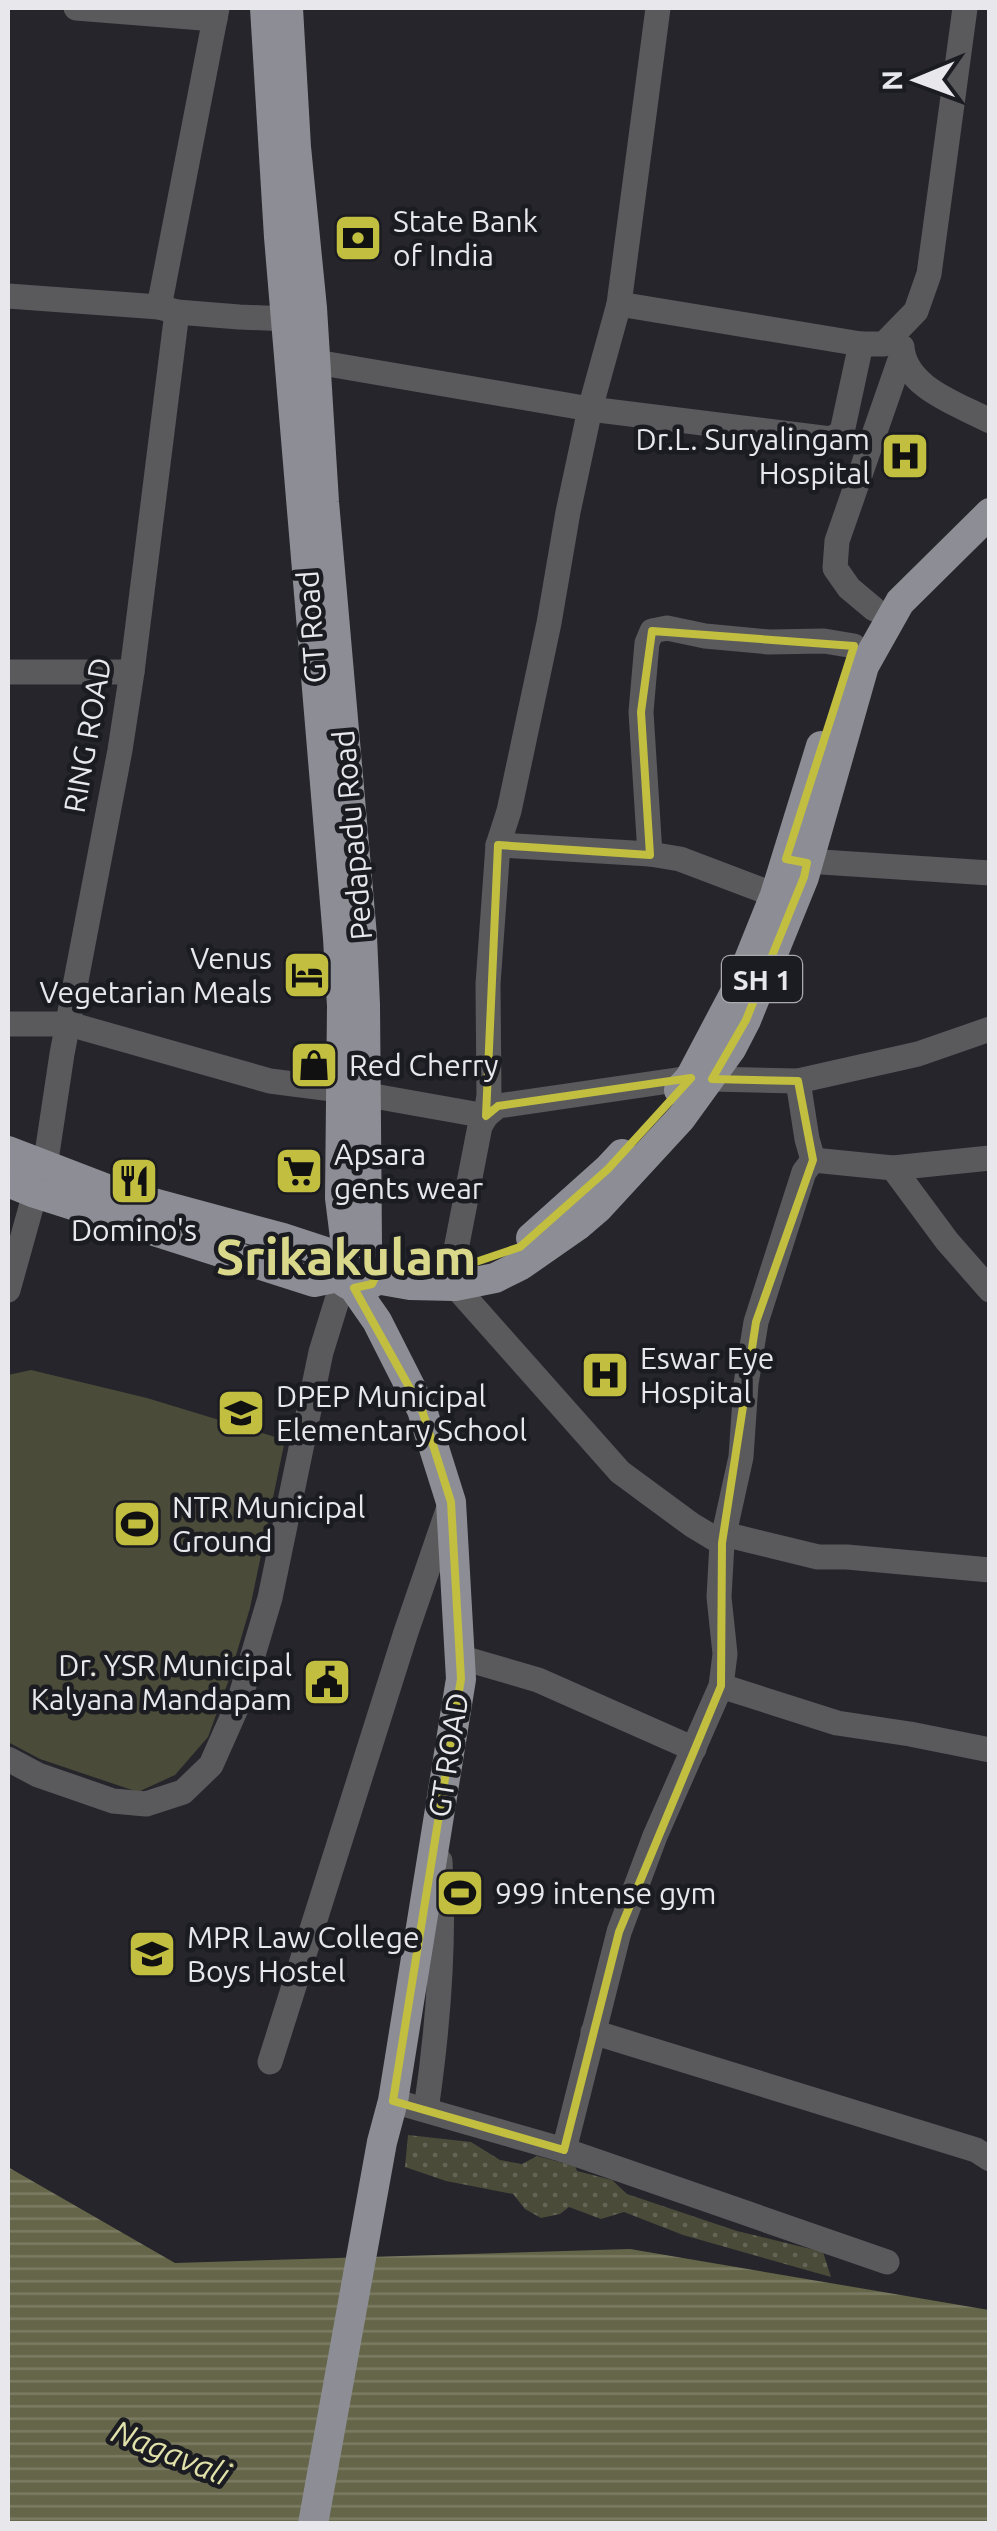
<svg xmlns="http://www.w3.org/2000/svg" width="997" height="2531" font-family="Ubuntu,sans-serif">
	<defs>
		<pattern id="park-dots" width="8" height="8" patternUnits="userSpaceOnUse" patternTransform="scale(2.5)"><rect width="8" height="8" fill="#4b4b3a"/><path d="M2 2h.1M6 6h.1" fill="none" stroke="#656557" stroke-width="1.8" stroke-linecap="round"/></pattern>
		<pattern id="water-rules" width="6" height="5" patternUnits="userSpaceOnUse" patternTransform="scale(2.5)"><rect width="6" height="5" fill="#656549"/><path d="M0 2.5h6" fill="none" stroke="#7b7b63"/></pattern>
	</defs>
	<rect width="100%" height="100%" fill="#25252b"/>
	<!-- grass -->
	<path fill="#4b4b3a" d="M31 1370 147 1398 285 1440 250 1608 228 1682 208 1737 175 1775 138 1792 40 1759 8 1742V1375Z"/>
	<!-- park -->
	<path fill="url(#park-dots)" d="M408 2135 471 2142 500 2160 522 2164 537 2156 575 2166 577 2171 612 2180 627 2194 737 2231 823 2252 831 2277 683 2235 624 2212 601 2219 569 2207 560 2214 541 2218 525 2209 513 2194 446 2181 405 2167Z"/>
	<!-- water -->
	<path fill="url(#water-rules)" d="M8 2167 175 2263 630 2249 989 2310V2523H8Z"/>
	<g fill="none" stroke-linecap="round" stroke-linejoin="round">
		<!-- minor -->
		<g stroke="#5a5a5d" stroke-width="25">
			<path d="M76 8 215 19"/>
			<path d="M8 296 159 307 177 312 239 317 288 319 302 312"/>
			<path d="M619 304 658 8"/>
			<path d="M159 307 217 8"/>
			<path d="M902 347C905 388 958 404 990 421"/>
			<path d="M316 362 590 409 831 439 842 432 861 344"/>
			<path d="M874 609 849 588 835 568 837 541 902 354"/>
			<path d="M8 672H132"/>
			<path d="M498 845 650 854 680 859 775 895"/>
			<path d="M650 854 641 712 647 643 652 631 667 628 705 636 769 642 824 641 854 646"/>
			<path d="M791 860 990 873"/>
			<path d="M8 1024H69L270 1081 340 1090 486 1116 498 1106 690 1078"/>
			<path d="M712 1079 798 1081 918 1054 990 1029"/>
			<path d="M813 1160 893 1168 990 1158"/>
			<path d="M45 1167 62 1054 120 750 132 672 177 312"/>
			<path d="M893 1168 947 1241 990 1290"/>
			<path d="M452 1270 480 1126 486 1116 489 1095 488 984 498 845 509 811 549 623 568 512 590 409 619 304 861 344H884L916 311 929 274 965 8"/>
			<path d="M455 1286 620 1472 692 1525 722 1543"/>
			<path d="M8 1290 35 1193"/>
			<path d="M724 1534 818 1557H847L990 1570"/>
			<path d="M459 1657 538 1680 694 1749"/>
			<path d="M721 1686 837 1723 910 1734 990 1750"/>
			<path d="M8 1759 38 1775 113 1801 146 1804 183 1792 211 1765 239 1702 270 1598 321 1352 343 1281"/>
			<path d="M593 2032 976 2150 990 2159"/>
			<path d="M270 2062 406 1632 448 1510"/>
			<path d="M393 2101 564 2150 887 2262"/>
			<path d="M426 2110C438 2028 445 1945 440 1861"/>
			<path d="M564 2150 619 1932 655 1836 721 1686 725 1654 719 1597 722 1543 741 1457 746 1384 756 1322 804 1172 813 1160 807 1139 798 1081"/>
		</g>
		<!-- major -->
		<g stroke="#8d8e95" stroke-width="30">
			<path d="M265 8 279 237 338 938 342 1006 340 1198 346 1246"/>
			<path d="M288 8 296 147 312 308 324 502 362 936 365 1005 367 1245"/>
			<path d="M679 1090 690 1078 738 987 775 895 821 746"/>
			<path d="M8 1151 120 1194 283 1238 338 1256"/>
			<path d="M8 1182 35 1193 314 1282 338 1277C349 1287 358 1291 372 1283"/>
			<path d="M531 1238 608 1169 622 1154"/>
			<path d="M376 1279 410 1285 455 1286 495 1278 521 1265 577 1226 598 1208 681 1118 731 1049 746 1020 804 877 864 666 900 602 990 513"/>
			<path d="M313 2524 382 2142 393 2101 461 1679 451 1502 422 1410 377 1321 354 1288"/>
		</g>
	</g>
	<!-- marked area -->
	<path fill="none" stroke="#c1be40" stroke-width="8" stroke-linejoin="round" d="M652 631 854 646 786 859 807 863 804 877 746 1020 712 1079 798 1081 813 1160 756 1322 722 1543 721 1686 619 1932 564 2150 393 2101 461 1679 451 1502 422 1410 354 1288 372 1284 381 1265 452 1270 520 1247 608 1169 691 1078 498 1106 486 1116 498 845 650 855 641 712Z"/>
	<!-- icons -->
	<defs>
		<g id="bank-square" transform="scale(2.5)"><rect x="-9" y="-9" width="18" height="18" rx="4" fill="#c1be40" stroke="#1b1b22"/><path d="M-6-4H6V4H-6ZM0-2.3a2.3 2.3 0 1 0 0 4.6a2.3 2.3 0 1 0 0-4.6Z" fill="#111"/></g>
		<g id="hospital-square" transform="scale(2.5)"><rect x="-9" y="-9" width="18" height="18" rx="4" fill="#c1be40" stroke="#1b1b22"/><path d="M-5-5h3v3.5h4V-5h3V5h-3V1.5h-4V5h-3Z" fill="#111"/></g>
		<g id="hotel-square" transform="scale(2.5)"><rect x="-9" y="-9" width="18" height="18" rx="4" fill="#c1be40" stroke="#1b1b22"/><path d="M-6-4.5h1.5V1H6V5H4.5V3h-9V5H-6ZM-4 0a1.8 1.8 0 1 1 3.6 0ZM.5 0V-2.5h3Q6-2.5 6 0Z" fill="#111"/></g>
		<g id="shop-square" transform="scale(2.5)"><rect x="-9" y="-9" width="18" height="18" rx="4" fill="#c1be40" stroke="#1b1b22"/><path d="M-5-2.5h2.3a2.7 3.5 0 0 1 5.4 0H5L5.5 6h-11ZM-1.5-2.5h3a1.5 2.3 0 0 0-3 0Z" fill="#111"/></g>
		<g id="supermarket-square" transform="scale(2.5)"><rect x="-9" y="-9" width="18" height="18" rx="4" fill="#c1be40" stroke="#1b1b22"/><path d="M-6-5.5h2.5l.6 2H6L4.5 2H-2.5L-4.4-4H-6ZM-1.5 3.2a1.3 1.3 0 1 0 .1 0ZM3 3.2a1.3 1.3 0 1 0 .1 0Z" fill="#111"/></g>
		<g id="restaurant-square" transform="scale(2.5)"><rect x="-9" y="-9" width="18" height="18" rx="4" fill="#c1be40" stroke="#1b1b22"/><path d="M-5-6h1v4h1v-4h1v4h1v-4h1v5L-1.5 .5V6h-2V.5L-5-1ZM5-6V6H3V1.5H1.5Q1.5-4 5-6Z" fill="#111"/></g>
		<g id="school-square" transform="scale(2.5)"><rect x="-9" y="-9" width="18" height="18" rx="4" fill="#c1be40" stroke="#1b1b22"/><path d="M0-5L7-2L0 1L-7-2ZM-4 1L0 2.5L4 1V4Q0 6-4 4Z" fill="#111"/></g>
		<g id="stadium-square" transform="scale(2.5)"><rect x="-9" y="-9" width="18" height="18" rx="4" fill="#c1be40" stroke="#1b1b22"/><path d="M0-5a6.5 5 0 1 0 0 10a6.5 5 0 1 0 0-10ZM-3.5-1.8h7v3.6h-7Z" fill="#111"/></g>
		<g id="civic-square" transform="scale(2.5)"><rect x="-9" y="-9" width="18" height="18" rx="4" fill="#c1be40" stroke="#1b1b22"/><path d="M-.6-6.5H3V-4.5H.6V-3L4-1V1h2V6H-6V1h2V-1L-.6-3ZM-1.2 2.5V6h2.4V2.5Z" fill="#111"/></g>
		<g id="university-square" transform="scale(2.5)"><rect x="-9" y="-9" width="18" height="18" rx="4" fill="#c1be40" stroke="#1b1b22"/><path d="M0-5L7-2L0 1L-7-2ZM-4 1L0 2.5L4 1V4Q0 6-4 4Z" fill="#111"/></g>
	</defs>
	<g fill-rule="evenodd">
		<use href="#bank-square" x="358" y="238"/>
		<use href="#hospital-square" x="905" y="456"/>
		<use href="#hotel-square" x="307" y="975"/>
		<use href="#shop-square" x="314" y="1065"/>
		<use href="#supermarket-square" x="299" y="1171"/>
		<use href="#restaurant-square" x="134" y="1181"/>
		<use href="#hospital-square" x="605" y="1375"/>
		<use href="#school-square" x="241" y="1413"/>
		<use href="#stadium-square" x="137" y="1524"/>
		<use href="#civic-square" x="327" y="1682"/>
		<use href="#stadium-square" x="460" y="1893"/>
		<use href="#university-square" x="152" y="1954"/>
	</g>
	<g text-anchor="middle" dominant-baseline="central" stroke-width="9" stroke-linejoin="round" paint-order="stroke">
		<!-- shield labels -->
		<rect fill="#1b1b22" stroke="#aaaaaf" stroke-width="2.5" x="722" y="956" width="80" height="46" rx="8"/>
		<g font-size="28" font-weight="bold" fill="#e7e7ec">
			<text x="762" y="979">SH 1</text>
		</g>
		<!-- poi labels -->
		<g font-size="30" fill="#e7e7ec" stroke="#1b1b22" text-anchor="start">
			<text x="393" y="221">State Bank<tspan x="393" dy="34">of India</tspan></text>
			<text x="870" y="439" text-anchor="end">Dr.L. Suryalingam<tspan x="870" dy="34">Hospital</tspan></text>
			<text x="272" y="958" text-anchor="end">Venus<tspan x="272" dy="34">Vegetarian Meals</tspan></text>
			<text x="349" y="1065">Red Cherry</text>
			<text x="334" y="1154">Apsara<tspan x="334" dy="34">gents wear</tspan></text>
			<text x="134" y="1230" text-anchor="middle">Domino's</text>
			<text x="640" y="1358">Eswar Eye<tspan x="640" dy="34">Hospital</tspan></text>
			<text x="276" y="1396">DPEP Municipal<tspan x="276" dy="34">Elementary School</tspan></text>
			<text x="172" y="1507">NTR Municipal<tspan x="172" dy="34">Ground</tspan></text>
			<text x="292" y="1665" text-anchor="end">Dr. YSR Municipal<tspan x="292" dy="34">Kalyana Mandapam</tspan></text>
			<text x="495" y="1893">999 intense gym</text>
			<text x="187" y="1937">MPR Law College<tspan x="187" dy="34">Boys Hostel</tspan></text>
		</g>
		<!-- street labels -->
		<g font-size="30" fill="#e7e7ec" stroke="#1b1b22">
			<text transform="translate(311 627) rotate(-94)">GT Road</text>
			<text transform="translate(87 735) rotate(-80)">RING ROAD</text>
			<text transform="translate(352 835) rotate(-95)">Pedapadu Road</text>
			<text transform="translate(448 1755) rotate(-81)">GT ROAD</text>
		</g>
		<!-- water labels -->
		<g font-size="32" font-style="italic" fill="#e1e1aa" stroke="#1b1b22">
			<text transform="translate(171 2452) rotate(22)">Nagavali</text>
		</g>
		<!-- town labels -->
		<g font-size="50" font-weight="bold" fill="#dad98b" stroke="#1b1b22">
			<text x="346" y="1256">Srikakulam</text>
		</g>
	</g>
	<!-- border -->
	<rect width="997" height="2531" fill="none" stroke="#e7e7ec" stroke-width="20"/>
	<!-- north arrow -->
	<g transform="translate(917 80) rotate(269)" stroke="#1b1b22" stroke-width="8" paint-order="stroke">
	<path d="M0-8L18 38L0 25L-18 38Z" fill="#e7e7ec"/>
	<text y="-15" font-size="28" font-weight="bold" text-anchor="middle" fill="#e7e7ec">N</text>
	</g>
</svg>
